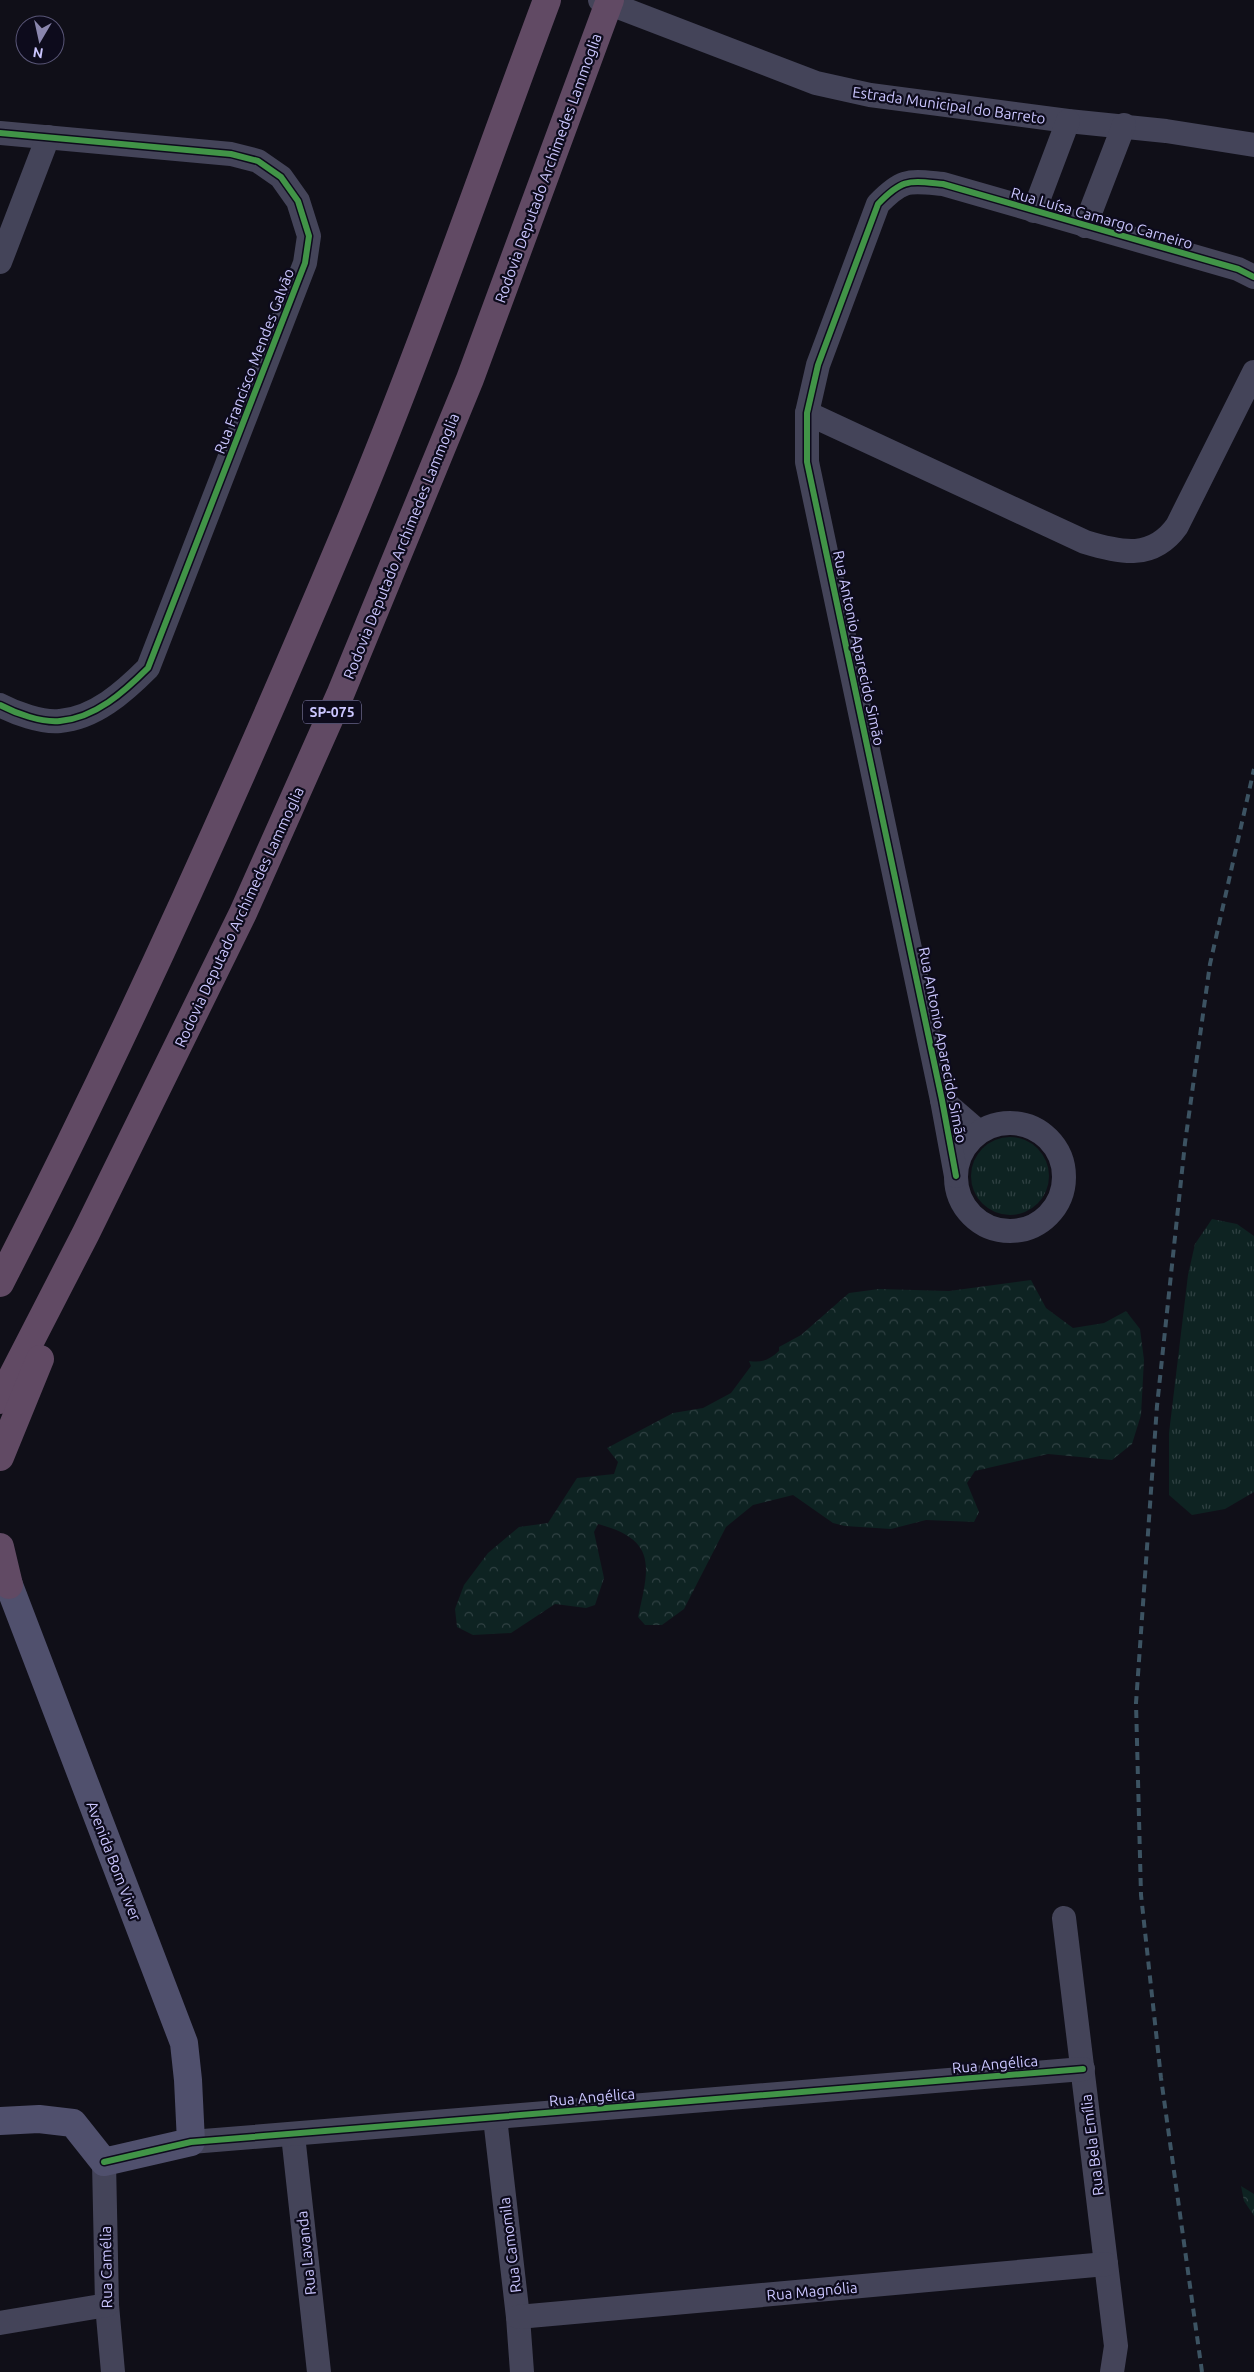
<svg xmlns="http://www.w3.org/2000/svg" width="1254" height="2372" font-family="Ubuntu,sans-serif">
	<defs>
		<pattern id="grass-tufts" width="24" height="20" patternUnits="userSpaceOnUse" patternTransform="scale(1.25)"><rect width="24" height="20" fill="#0e2322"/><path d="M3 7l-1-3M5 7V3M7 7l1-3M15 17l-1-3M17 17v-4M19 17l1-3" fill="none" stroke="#304143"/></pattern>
		<pattern id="forest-crowns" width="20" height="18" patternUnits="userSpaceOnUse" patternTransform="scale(1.25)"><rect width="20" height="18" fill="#0e2322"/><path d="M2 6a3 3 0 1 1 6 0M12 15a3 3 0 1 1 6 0" fill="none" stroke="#304143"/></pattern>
	</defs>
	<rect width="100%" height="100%" fill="#100f18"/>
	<!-- grass -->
	<g fill="url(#grass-tufts)">
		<circle cx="1010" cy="1176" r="39"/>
		<path d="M1212 1219 1237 1224 1254 1236V1492L1225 1509 1192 1515 1169 1495V1433L1188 1275 1195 1244Z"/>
	</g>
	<!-- forest -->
	<g fill="url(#forest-crowns)">
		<path d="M1031 1280 1046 1308 1073 1328 1104 1323 1126 1311 1140 1329 1144 1360 1141 1415 1132 1444 1112 1460 1048 1454 975 1471 967 1483 979 1512 974 1522 926 1520 891 1529 845 1526 833 1523 793 1495 753 1505 726 1527 684 1609 662 1625H645L638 1617C649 1567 658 1540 598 1524L594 1532 604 1578 595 1605 586 1608 555 1604 511 1633 473 1635 457 1627 455 1609 464 1585 488 1553 519 1527 548 1523 577 1478 614 1474 618 1462 607 1448 673 1413 703 1408 731 1393 751 1366 749 1361C762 1363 769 1360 779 1351V1347L801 1335 849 1293 879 1289 949 1291Z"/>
		<path d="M1241 2186 1254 2194V2216L1244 2201Z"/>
	</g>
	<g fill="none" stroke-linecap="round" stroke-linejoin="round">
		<!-- street -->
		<g stroke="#444459" stroke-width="24">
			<path d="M600 0 816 83 870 95 1068 121 1166 131 1254 145"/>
			<path d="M0 133 231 154 258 161 281 177 298 201 309 236 305 263 148 668C124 692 95 718 60 721 42 723 15 713 0 705"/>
			<path d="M1034 211 1068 121"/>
			<path d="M1085 226 1124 125"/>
			<path d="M0 262 48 137"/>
			<path d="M807 413 1085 542C1121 553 1153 560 1177 526L1254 372"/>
			<path d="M942 1100 979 1132"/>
			<circle cx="1010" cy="1177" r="54"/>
			<path d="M956 1176 942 1100 807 462V413L818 365 878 204C903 178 909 181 943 184L1238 269 1254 277"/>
			<path d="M1064 1918 1116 2346 1112 2372"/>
			<path d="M495 2118 518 2317 522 2372"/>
			<path d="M293 2135 319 2372"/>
			<path d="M191 2142 1083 2069"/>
			<path d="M104 2162 107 2305 113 2372"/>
			<path d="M518 2317 1106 2264"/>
			<path d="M0 2323 107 2305"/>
		</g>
		<!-- secondary -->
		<path stroke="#50506d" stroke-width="28" d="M0 2121 39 2119 73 2123 104 2162 191 2142 188 2080 184 2043 9 1585"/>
		<!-- highway -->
		<g stroke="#614a64" stroke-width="28">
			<path d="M0 1283C125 1040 237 790 343 538 418 361 480 179 547 0"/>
			<path d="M0 1400 86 1233 243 913 340 695 470 379 610 0"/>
			<path d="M0 1457 40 1359"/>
			<path d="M0 1547 9 1585"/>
		</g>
		<!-- rail -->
		<path stroke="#3c5362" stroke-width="4" stroke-dasharray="8 6" stroke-linecap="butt" d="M1202 2372 1161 2078 1141 1895 1136 1703 1157 1406 1185 1143 1210 964 1254 769"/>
		<!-- cycleway casing -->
		<g stroke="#0d0b1c" stroke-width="9">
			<g id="cycleway">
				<path d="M0 133 231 154 258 161 281 177 298 201 309 236 305 263 148 668C124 692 95 718 60 721 42 723 15 713 0 705"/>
				<path d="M956 1176 942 1100 807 462V413L818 365 878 204C903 178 909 181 943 184L1238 269 1254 277"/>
				<path d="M104 2162 191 2142 1083 2069"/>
			</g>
		</g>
		<!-- cycleway -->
		<use href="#cycleway" stroke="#419447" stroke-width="6"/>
	</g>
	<g text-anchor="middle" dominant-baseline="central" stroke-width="4.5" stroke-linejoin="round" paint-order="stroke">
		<!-- shield labels -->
		<rect fill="#0d0b1c" stroke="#928ebb" stroke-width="1" x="303" y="700.5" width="58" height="23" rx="4"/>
		<g font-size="14" font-weight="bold" fill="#cbc6ff">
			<text x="332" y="712">SP-075</text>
		</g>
		<!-- street labels -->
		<g font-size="15" fill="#cbc6ff" stroke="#0d0b1c">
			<text transform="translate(949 105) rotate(8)">Estrada Municipal do Barreto</text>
			<text transform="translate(548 168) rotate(-70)">Rodovia Deputado Archimedes Lammoglia</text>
			<text transform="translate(1102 218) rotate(16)">Rua Luísa Camargo Carneiro</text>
			<text transform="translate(254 361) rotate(-69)">Rua Francisco Mendes Galvão</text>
			<text transform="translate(401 546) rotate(-68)">Rodovia Deputado Archimedes Lammoglia</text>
			<text transform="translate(859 648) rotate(78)">Rua Antonio Aparecido Simão</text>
			<text transform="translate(239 917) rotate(-65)">Rodovia Deputado Archimedes Lammoglia</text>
			<text transform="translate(943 1045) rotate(79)">Rua Antonio Aparecido Simão</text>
			<text transform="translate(114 1861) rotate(69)">Avenida Bom Viver</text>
			<text transform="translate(995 2064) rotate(-5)">Rua Angélica</text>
			<text transform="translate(592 2097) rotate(-5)">Rua Angélica</text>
			<text transform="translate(1092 2145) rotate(-97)">Rua Bela Emília</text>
			<text transform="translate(510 2245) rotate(-97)">Rua Camomila</text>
			<text transform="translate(306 2253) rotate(-96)">Rua Lavanda</text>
			<text transform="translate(106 2267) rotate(-91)">Rua Camélia</text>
			<text transform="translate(812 2291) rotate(-5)">Rua Magnólia</text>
		</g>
	</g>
	<!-- north arrow -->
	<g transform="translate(40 40) rotate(189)"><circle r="24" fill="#0d0b1c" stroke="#595677"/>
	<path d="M0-4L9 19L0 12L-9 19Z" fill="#8a86ae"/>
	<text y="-8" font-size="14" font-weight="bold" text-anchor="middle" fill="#cbc6ff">N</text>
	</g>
</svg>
